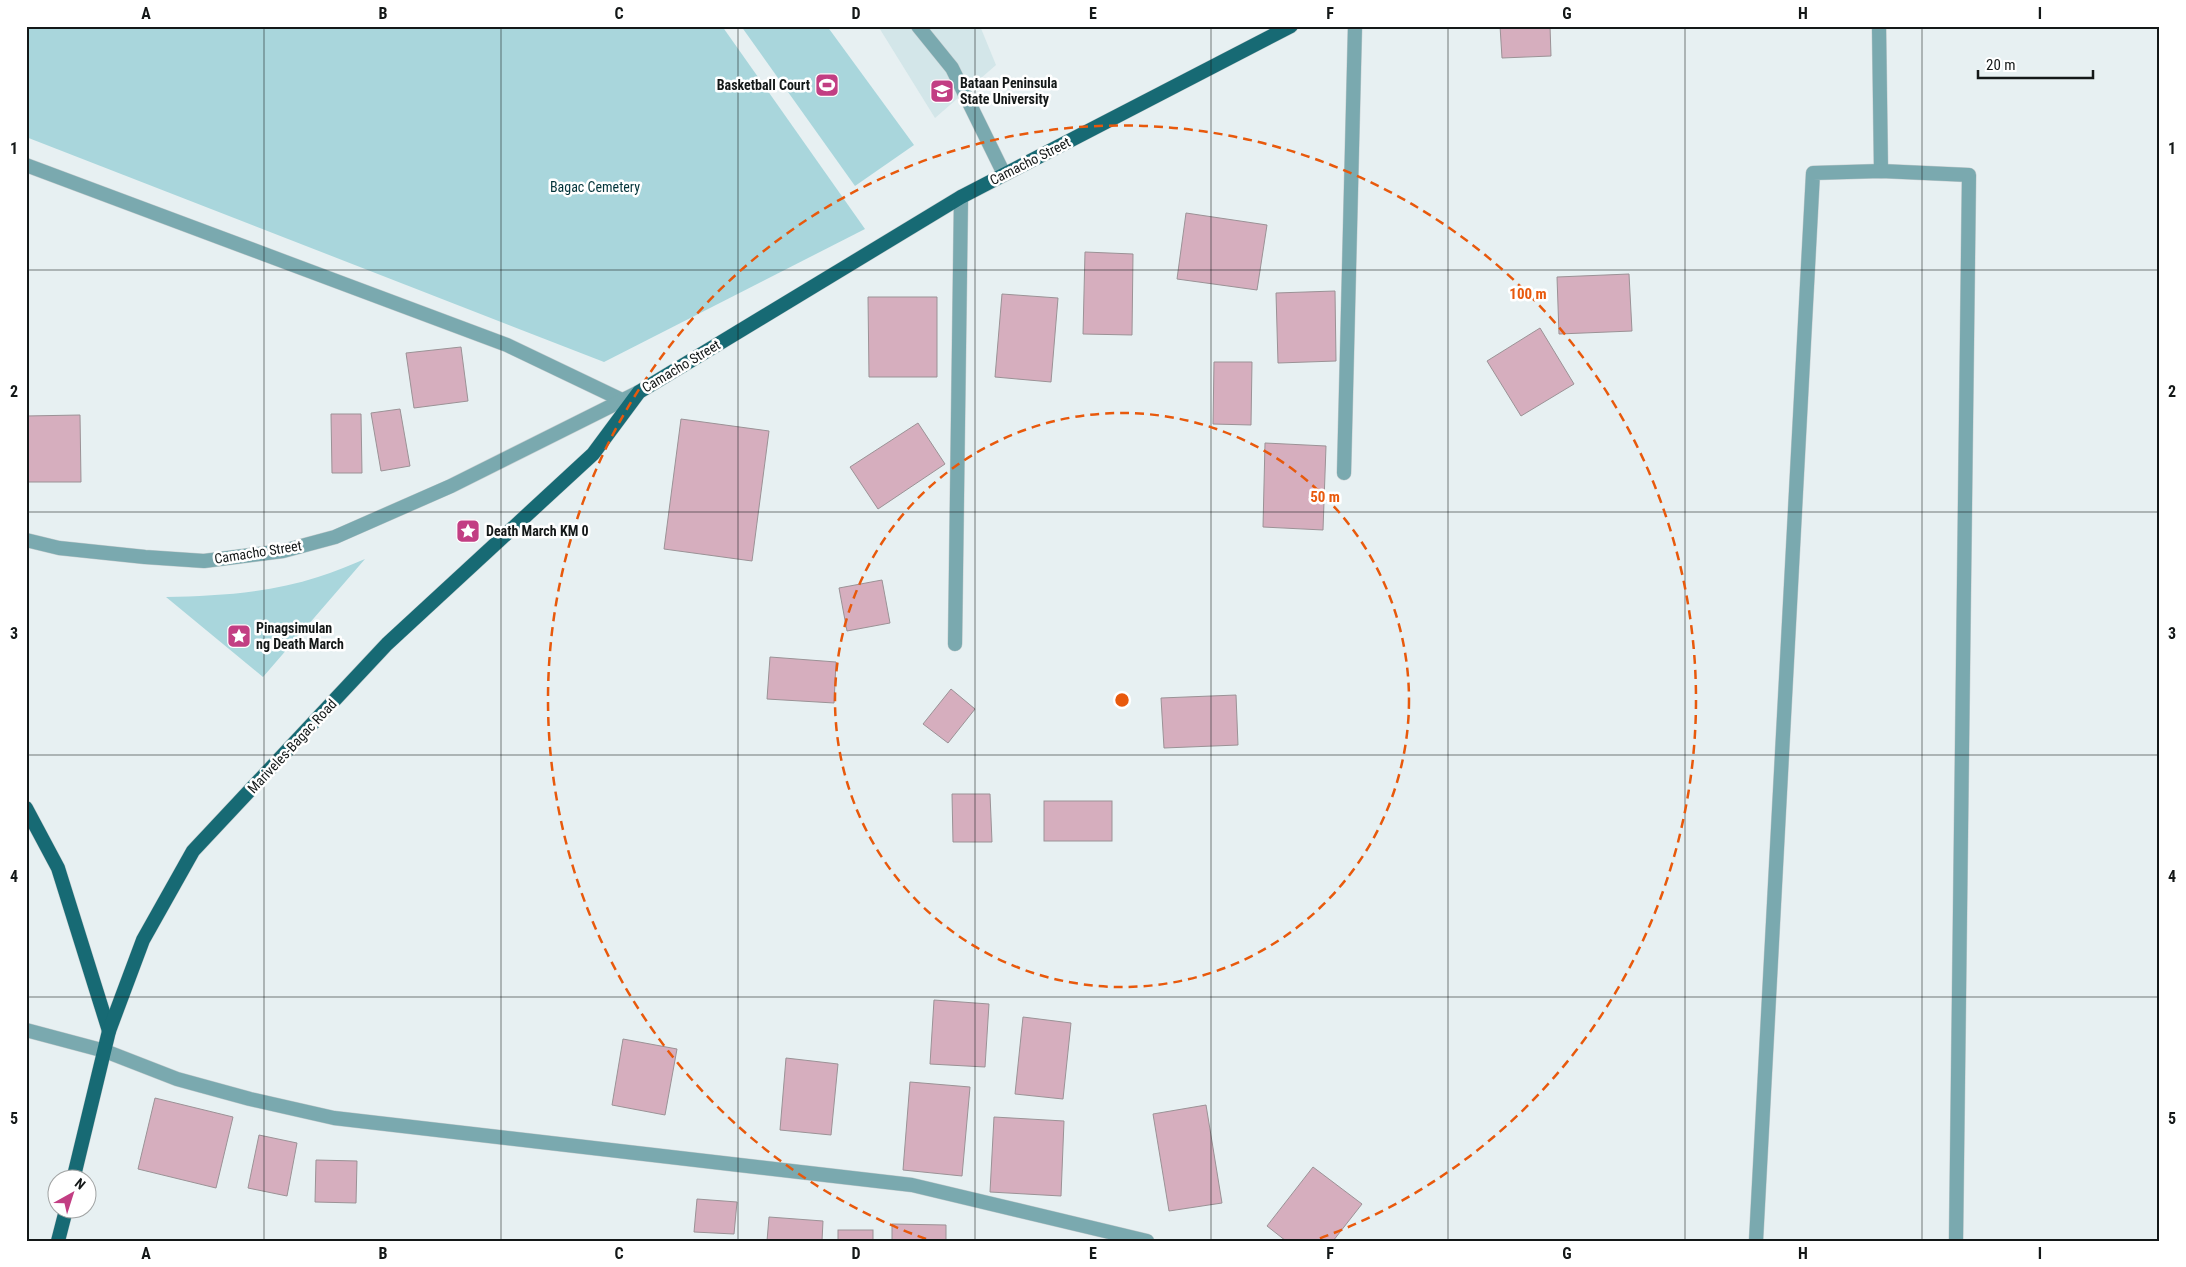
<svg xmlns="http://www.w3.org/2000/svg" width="2186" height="1267" font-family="'Roboto Condensed',sans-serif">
	<rect width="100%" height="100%" fill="#e7f0f2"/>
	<!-- built -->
	<path fill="#d3e6e9" d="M878 26H980L996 65 935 118Z"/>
	<!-- green -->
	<g fill="#a9d6dc">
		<path d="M26 26H722L865 229 604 362 26 137Z"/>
		<path d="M741 26H827L914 145 855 186Z"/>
		<path d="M365 559 263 677 166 597C217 596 269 593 318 577 334 572 350 565 365 559Z"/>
	</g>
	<!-- building -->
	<g fill="#d6aebe" stroke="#9b9296">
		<path d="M1500 26H1550L1551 56 1502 58Z"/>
		<path d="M1186 213 1267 225 1257 290 1177 279Z"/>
		<path d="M1085 252 1133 254 1132 335 1083 334Z"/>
		<path d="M1629 274 1632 331 1559 334 1557 277Z"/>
		<path d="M1335 291 1336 361 1278 363 1276 293Z"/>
		<path d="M1002 294 1058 298 1051 382 995 377Z"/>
		<path d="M868 297H937V377H869Z"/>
		<path d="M1540 328 1574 384 1521 416 1487 361Z"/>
		<path d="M461 347 468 401 414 408 406 353Z"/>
		<path d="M1214 362H1252L1251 425 1213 424Z"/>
		<path d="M400 409 410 466 381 471 371 413Z"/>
		<path d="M331 414H361L362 473H332Z"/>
		<path d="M80 415 81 482H26V416Z"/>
		<path d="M681 419 769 431 752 561 664 549Z"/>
		<path d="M918 423 945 464 878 509 850 467Z"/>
		<path d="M1265 443 1326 446 1323 530 1263 527Z"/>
		<path d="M882 580 890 623 847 631 839 588Z"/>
		<path d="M770 657 836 662 834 703 767 699Z"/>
		<path d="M951 689 975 709 948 743 923 724Z"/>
		<path d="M1236 695 1238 745 1164 748 1161 698Z"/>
		<path d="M952 794H990L992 842H953Z"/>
		<rect x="1044" y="801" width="68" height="40"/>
		<path d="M934 1000 989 1004 985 1067 930 1064Z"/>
		<path d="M1023 1017 1071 1023 1063 1099 1015 1094Z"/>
		<path d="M623 1039 677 1049 665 1115 612 1105Z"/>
		<path d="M786 1058 838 1064 831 1135 780 1130Z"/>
		<path d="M910 1082 970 1087 962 1176 903 1170Z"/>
		<path d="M155 1098 233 1117 216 1188 138 1169Z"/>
		<path d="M1206 1105 1222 1203 1169 1211 1153 1114Z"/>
		<path d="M994 1117 1064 1121 1061 1196 990 1192Z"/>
		<path d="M259 1135 297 1143 287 1196 248 1188Z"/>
		<path d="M316 1160 357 1161 356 1203 315 1202Z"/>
		<path d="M1313 1167 1362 1204 1333 1241H1286L1267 1226Z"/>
		<path d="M697 1199 737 1202 734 1234 694 1232Z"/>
		<path d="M769 1217 823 1221 822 1241H767Z"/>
		<path d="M892 1224 946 1225V1241H892Z"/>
		<rect x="838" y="1230" width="35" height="11"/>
	</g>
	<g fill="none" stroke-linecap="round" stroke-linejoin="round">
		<!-- service casing -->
		<g stroke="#c5cdcf" stroke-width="15">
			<path id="service" d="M918 26 952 68 1004 174"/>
		</g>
		<!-- minor casing -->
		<g stroke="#c5cdcf" stroke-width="15">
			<g id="minor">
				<path d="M1879 26 1881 171"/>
				<path d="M26 165 507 345 622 400"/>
				<path d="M1344 473 1355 26"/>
				<path d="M955 644 961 197"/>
				<path d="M26 1030 105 1051 177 1079 250 1099 334 1118 912 1185 1147 1241"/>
				<path d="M1756 1241 1813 173 1881 171 1969 175 1956 1241"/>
			</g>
		</g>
		<!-- tertiary casing -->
		<g stroke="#c5cdcf" stroke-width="15">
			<path id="tertiary" d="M26 540 59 548 145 557 204 561 283 551 335 537 451 486 639 392"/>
		</g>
		<!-- primary casing -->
		<g stroke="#c5cdcf" stroke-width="15">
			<g id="primary">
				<path d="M26 808 58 868 109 1031"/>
				<path d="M73 1180 109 1031 143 940 193 851 387 644 593 454 639 392 961 197 1291 26"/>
				<path d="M58 1241 66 1210"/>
			</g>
		</g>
		<!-- service -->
		<use href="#service" stroke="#7aa9af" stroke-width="14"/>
		<!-- minor -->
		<use href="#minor" stroke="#7aa9af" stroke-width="14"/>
		<!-- tertiary -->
		<use href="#tertiary" stroke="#7aa9af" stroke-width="14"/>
		<!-- primary -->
		<use href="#primary" stroke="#176a74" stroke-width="14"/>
	</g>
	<!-- grid -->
	<path fill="none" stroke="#141818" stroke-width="1" stroke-opacity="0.55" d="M264 26V1241M501 26V1241M738 26V1241M975 26V1241M1211 26V1241M1448 26V1241M1685 26V1241M1922 26V1241M26 270H2160M26 512H2160M26 755H2160M26 997H2160"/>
	<!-- distance rings -->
	<g fill="none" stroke="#e8590c" stroke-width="2.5" stroke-dasharray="9 6">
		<circle cx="1122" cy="700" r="287"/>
		<path d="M926 1239A574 574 0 1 1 1318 1239"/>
	</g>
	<!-- icons -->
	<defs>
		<g id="stadium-square" transform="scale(1.25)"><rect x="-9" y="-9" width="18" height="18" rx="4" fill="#c23e83" stroke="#fff"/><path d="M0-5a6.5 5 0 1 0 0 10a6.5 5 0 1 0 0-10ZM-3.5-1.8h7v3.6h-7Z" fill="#fff"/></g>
		<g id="university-square" transform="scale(1.25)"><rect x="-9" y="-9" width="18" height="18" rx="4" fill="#c23e83" stroke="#fff"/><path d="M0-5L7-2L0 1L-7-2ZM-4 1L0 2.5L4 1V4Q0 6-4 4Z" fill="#fff"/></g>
		<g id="sight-square" transform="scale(1.25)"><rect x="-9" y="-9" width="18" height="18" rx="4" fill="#c23e83" stroke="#fff"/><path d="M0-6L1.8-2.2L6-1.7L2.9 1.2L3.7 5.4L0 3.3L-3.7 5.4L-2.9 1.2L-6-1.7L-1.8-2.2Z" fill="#fff"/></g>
	</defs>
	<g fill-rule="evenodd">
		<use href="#stadium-square" x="827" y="85"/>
		<use href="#university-square" x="942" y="91"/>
		<use href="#sight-square" x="468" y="531"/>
		<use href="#sight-square" x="239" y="636"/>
	</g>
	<g text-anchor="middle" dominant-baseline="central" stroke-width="5" stroke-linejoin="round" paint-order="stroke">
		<!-- poi labels -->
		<g font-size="14" font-weight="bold" fill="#141818" stroke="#fff" text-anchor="start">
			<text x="960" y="83">Bataan Peninsula<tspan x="960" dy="16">State University</tspan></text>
			<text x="810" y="85" text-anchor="end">Basketball Court</text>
			<text x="486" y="531">Death March KM 0</text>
			<text x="256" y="628">Pinagsimulan<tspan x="256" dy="16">ng Death March</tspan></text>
		</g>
		<!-- street labels -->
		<g font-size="14" fill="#141818" stroke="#fff">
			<text transform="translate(1030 161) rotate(-27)">Camacho Street</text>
			<text transform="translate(681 366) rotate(-31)">Camacho Street</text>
			<text transform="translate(258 552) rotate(-9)">Camacho Street</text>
			<text transform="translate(292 746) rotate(-47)">Mariveles-Bagac Road</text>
		</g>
		<!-- park labels -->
		<g font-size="14" fill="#03343a" stroke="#fff">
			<text x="595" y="187">Bagac Cemetery</text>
		</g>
	</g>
	<circle cx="1122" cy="700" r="8" fill="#e8590c" stroke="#fff" stroke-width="2.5"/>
	<g font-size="15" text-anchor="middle" font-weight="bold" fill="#e8590c" stroke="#fff" stroke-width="5" stroke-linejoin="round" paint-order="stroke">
		<text x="1528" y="299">100 m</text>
		<text x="1325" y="502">50 m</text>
	</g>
	<!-- border -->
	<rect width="2186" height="1267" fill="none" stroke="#ffffff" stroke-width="55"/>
	<!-- north arrow -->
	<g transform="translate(72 1194) rotate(39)"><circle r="24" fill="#ffffff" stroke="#a1a3a3"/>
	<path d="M0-4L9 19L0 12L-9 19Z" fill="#c23e83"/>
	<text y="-8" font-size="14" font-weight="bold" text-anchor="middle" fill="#141818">N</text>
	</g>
	<!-- scale -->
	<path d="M1978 70v8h115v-8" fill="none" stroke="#141818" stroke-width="2.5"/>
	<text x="1986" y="70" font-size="15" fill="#141818" stroke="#ffffff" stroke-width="4" paint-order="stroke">20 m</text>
	<rect x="28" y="28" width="2130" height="1212" fill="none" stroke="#141818" stroke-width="2"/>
	<g font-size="16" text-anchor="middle" font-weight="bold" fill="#141818">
		<text x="146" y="19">A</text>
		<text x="383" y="19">B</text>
		<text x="619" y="19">C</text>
		<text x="856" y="19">D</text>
		<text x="1093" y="19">E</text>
		<text x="1330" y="19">F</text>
		<text x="1567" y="19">G</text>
		<text x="1803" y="19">H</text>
		<text x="2040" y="19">I</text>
		<text x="14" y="154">1</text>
		<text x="2172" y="154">1</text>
		<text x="14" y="397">2</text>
		<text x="2172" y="397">2</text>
		<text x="14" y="639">3</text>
		<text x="2172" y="639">3</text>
		<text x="14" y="882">4</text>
		<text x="2172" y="882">4</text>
		<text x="14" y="1124">5</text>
		<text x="2172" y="1124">5</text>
		<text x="146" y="1259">A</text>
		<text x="383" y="1259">B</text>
		<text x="619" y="1259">C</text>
		<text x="856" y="1259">D</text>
		<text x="1093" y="1259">E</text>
		<text x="1330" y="1259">F</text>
		<text x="1567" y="1259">G</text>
		<text x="1803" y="1259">H</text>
		<text x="2040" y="1259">I</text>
	</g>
</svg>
